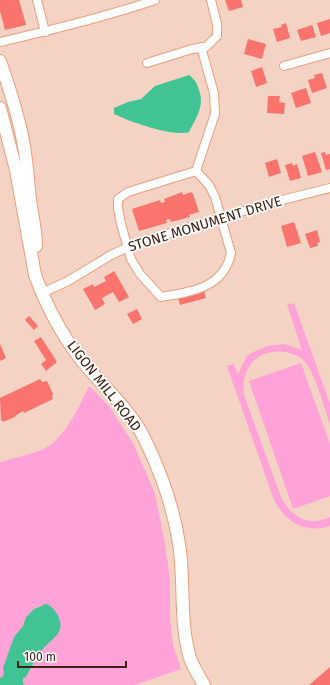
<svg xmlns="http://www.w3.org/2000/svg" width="330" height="685" font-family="'Fira Sans',sans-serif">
	<rect width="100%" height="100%" fill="#f4d3c4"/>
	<!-- green -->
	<g fill="#fea2d7">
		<path d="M294 303 330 404V425C325 410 315 373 305 362 291 347 262 348 250 365 244 374 243 384 244 395L281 497C292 517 307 527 330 517V526C304 534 286 522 274 500L227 366 233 364 238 374 246 357 253 352 268 346 285 344 302 350 287 305Z"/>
		<path d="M301 363 330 444V496L293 509 249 381Z"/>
		<path d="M89 386 109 406 134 445 155 494 165 544 170 581V618L173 645 181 669 135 685H25L23 683V677H26L42 650 59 632 41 605 34 609 26 617 23 626 14 637 4 673 3 676 0 678V462C16 457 39 454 53 443 70 428 79 406 89 386Z"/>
	</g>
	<!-- water -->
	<g fill="#41c394">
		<path d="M189 75C195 80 197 83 199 90 205 106 196 118 189 132 172 137 131 122 114 114V108L128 102 141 99 155 86Z"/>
		<path d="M46 604C54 606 63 620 60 629 58 637 47 643 42 650 36 658 31 668 26 677L23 678V683L25 685H0V678L3 676 4 673 3 668 14 637 23 626 26 617 34 609Z"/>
	</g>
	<!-- building -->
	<g fill="#fa736d">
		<path d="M0 0H19L26 25 5 30 0 11Z"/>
		<path d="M225 0H241L243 7 229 11Z"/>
		<path d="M330 19V33L321 36 317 23Z"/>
		<path d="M286 23 290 38 277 42 273 29 282 27 281 25Z"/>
		<path d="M312 25 316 37 301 41 297 30Z"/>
		<path d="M248 39 266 44 262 59 244 54Z"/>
		<path d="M262 67 267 83 256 87 251 71Z"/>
		<path d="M322 73 327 88 312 93 308 80 315 78 314 75Z"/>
		<path d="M306 88 311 103 296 108 291 93Z"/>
		<path d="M268 96H280L279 102 285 103 284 114 267 113Z"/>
		<path d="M315 152 322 172 308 176 302 156Z"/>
		<path d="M325 152 326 155 330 154V169L326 170 321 153Z"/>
		<path d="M277 159 281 173 269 177 265 163Z"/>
		<path d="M292 163 293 166 297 164 301 178 290 181 285 165Z"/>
		<path d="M182 192 183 195 191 192 193 194 199 212 189 215 190 217 171 222 170 219 166 220 167 223 139 231 132 209 160 200 161 203 165 202 164 199Z"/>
		<path d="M294 222 301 243 287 247 281 226Z"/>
		<path d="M317 230 320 242 317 243 318 246 310 248 305 234Z"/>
		<path d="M114 271 129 297 119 302 113 292 102 298 105 304 95 310 83 289 93 284 94 287 106 281 104 277Z"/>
		<path d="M204 291 206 298 180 305 178 298Z"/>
		<path d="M137 309 142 319 133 324 127 314Z"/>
		<path d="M29 316 38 326 34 330 25 320Z"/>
		<path d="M41 337 57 362 46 371 41 364 46 360 34 341Z"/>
		<path d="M0 344 6 358 0 361Z"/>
		<path d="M40 379 42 382 47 381 53 394 52 397 53 399 24 413 23 411 15 416V417L3 422 2 420 1 421 0 398Z"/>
		<path d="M330 667V685H309Z"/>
	</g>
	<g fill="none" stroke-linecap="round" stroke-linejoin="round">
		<!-- street casing -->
		<g stroke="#ed9e7a" stroke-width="10">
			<g id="street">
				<path d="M37 0 45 32"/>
				<path d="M0 42C52 30 105 17 155 0"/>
				<path d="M147 63 192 49 206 47 217 36V24L211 0"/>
				<path d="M284 66 330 53"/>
				<path d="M196 171 128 192 118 199V208L121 224 131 259 140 274 161 297C191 292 224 288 231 253L215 197 209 185 196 171 215 114 214 93 201 47"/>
				<path d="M42 293 68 281 111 255 137 243 274 202 330 188"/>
			</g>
		</g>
		<!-- secondary casing -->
		<g stroke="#ed9e7a" stroke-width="14">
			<g id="secondary">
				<path d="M0 61C9 87 18 114 23 141 27 161 28 180 30 200 32 215 36 230 36 246"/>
				<path d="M0 108 16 170 35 275C46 305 60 332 79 357 103 388 132 409 148 446 162 476 174 510 179 544 185 581 179 621 190 658 193 667 199 676 204 685"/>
			</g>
		</g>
		<!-- street -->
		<use href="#street" stroke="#fff" stroke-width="8"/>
		<!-- secondary -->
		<use href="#secondary" stroke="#fff" stroke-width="12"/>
	</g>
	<g text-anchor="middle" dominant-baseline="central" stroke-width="3.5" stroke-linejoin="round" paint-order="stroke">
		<!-- street labels -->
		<g font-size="14" fill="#3f2012" stroke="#fcfcfc">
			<text transform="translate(205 224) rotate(-17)">STONE MONUMENT DRIVE</text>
			<text transform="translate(104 386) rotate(52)">LIGON MILL ROAD</text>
		</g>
	</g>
	<!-- scale -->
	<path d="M18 661v6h108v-6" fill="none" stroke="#3f2012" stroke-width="2"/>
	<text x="24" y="661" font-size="12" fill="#3f2012" stroke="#fcfcfc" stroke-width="3" paint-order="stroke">100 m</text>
</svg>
